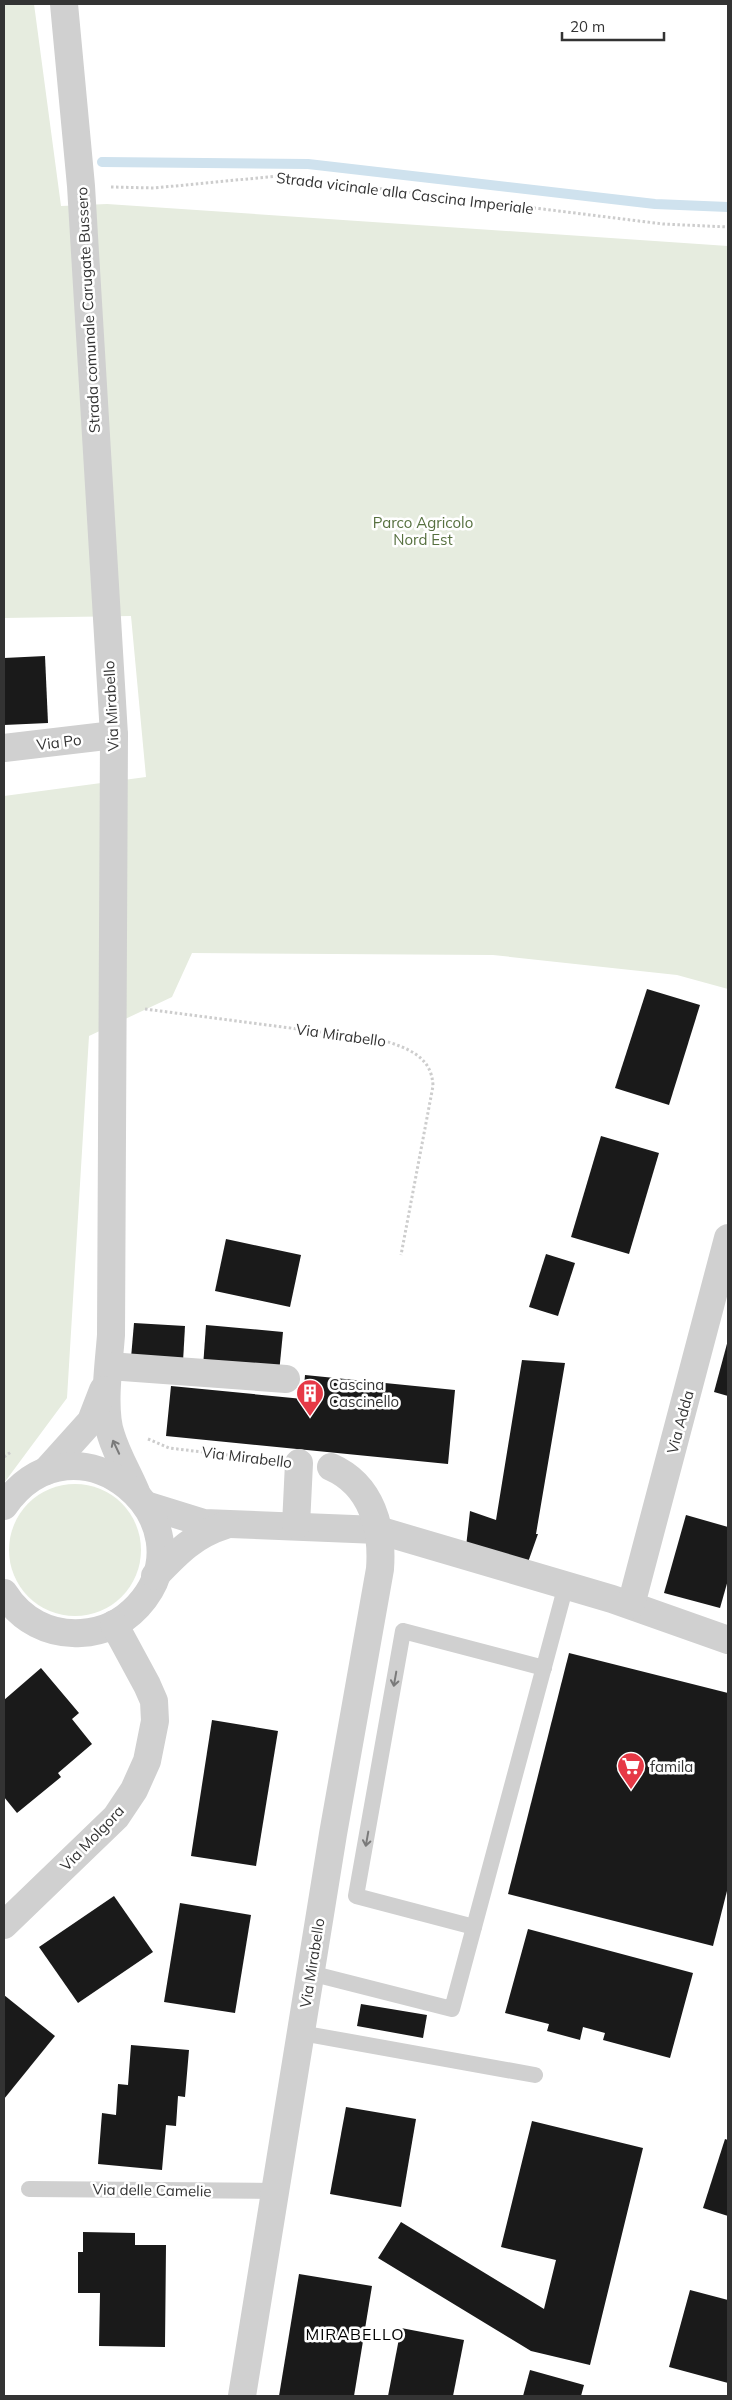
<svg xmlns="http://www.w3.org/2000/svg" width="732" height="2400" font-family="Mulish,sans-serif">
	<rect width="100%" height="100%" fill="#fff"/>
	<!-- green -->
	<g fill="#e6ecdf">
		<path d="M4 4H34L61 206 107 204 728 246V989L677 975 493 955 192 953 172 997 89 1036 67 1398 4 1483V796L146 777 131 616 4 618Z"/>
		<circle cx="75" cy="1550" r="66"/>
	</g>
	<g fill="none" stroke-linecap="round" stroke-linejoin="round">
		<!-- stream -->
		<path stroke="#cfe2ee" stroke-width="10" d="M102 162 308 164 655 204 728 207"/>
	</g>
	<!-- building -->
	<g fill="#1a1a1a">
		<path d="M45 656 48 723 4 725V658Z"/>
		<path d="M647 989 700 1005 669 1105 615 1088Z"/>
		<path d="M601 1136 659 1153 629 1254 571 1237Z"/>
		<path d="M226 1239 301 1255 290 1307 215 1291Z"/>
		<path d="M546 1254 575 1263 558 1316 529 1307Z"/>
		<path d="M134 1323 185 1326 183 1362 131 1358Z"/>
		<path d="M206 1325 283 1332 279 1373 203 1367Z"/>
		<path d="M728 1340V1396L714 1392Z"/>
		<path d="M522 1360 565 1363 536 1534H538L527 1565 466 1547 470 1511 496 1520Z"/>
		<path d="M305 1375 455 1390 448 1464 166 1436 171 1386 303 1399Z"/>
		<path d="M686 1515 728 1527V1580L720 1608 664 1593Z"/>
		<path d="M569 1653 728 1693V1887L713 1946 508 1894Z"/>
		<path d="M41 1668 79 1713 72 1719 92 1744 58 1773 61 1777 17 1813 4 1797V1700Z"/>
		<path d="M212 1720 278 1731 256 1866 191 1856Z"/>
		<path d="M114 1896 153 1952 78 2003 39 1947Z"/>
		<path d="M180 1903 251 1915 235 2013 164 2002Z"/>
		<path d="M528 1929 693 1973 670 2058 603 2040 605 2033 583 2027 580 2040 547 2031 549 2024 505 2013Z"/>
		<path d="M4 1995 55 2036 4 2099Z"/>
		<path d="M361 2004 427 2015 423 2038 357 2026Z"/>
		<path d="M131 2045 189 2050 185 2097 178 2096 176 2126 166 2125 162 2170 98 2164 102 2113 116 2115 118 2084 128 2085Z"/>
		<path d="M346 2107 416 2119 401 2207 330 2194Z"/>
		<path d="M532 2121 643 2148 590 2365 531 2351 378 2258 401 2222 544 2309 556 2260 501 2247Z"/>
		<path d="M725 2139 728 2140V2216L703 2208Z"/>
		<path d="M83 2232 135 2233V2245H166L165 2347 99 2346 100 2293H78V2252H83Z"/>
		<path d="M299 2274 372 2286 354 2396H279Z"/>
		<path d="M690 2290 728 2300V2383L669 2367Z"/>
		<path d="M401 2328 464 2340 453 2396H388Z"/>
		<path d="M530 2370 584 2385 581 2396H523Z"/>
	</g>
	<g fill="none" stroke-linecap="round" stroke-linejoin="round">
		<!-- path -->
		<g stroke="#cdcdcd" stroke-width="3" stroke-dasharray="2.5 2.5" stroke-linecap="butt">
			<path d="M111 187 154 188 278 176 663 224 728 227"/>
			<path d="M145 1009 382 1040C407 1048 432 1056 433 1086L401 1255"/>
			<path d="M148 1439 169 1448 269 1460"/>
			<path d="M4 1457 11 1452"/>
		</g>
		<!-- lane -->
		<g stroke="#d0d0d0" stroke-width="16">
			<path d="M474 1927 356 1896 403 1631 544 1668"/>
			<path d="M310 1973 452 2009 566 1585"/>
			<path d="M301 2033 535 2075"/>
			<path d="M29 2189 276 2191"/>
		</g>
		<!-- street -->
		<g stroke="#d0d0d0" stroke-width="28">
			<path d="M64 4 81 186 114 735 111 1335C109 1363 102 1410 111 1435 117 1455 128 1473 136 1492"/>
			<path d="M4 748 114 735"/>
			<path d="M109 1366 286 1379"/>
			<path d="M46 1471 91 1421 103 1390"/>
			<path d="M146 1505 204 1523 378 1530 612 1599 728 1640"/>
			<path d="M4 1506C76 1403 215 1522 138 1606 123 1622 103 1632 81 1633 49 1635 21 1620 4 1593"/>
			<path d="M296 1525 299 1463"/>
			<path d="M155 1576C178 1552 194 1535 226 1525"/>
			<path d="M631 1605 728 1238"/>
			<path d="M4 1925 116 1817 134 1790 147 1761 155 1721 154 1701 147 1685 114 1624"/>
			<path d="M242 2396 333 1834 380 1569C383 1528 372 1485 331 1467"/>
		</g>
	</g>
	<!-- one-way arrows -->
	<defs><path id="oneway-shaft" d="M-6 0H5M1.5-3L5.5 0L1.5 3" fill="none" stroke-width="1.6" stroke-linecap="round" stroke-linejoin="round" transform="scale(1.25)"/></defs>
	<g stroke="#7a7a7a">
		<use href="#oneway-shaft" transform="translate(116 1447) rotate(-115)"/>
		<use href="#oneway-shaft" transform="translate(395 1679) rotate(100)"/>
		<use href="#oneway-shaft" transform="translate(367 1839) rotate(100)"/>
	</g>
	<!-- icons -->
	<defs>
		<g id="building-pin" transform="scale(1.4375)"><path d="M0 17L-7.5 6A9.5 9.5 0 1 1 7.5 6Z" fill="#e63946" stroke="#fff"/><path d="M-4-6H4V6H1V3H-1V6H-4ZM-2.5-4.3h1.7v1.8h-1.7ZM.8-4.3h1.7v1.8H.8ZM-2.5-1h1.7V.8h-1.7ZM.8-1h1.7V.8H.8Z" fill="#fff"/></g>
		<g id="supermarket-pin" transform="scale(1.4375)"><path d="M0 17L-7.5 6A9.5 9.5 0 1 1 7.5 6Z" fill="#e63946" stroke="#fff"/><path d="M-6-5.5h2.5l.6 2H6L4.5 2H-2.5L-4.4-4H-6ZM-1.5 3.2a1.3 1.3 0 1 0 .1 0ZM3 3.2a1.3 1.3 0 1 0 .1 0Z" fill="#fff"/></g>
	</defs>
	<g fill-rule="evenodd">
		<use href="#building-pin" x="310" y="1393"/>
		<use href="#supermarket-pin" x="631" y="1766"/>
	</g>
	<g text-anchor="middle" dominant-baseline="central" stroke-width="5" stroke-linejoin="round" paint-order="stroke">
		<!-- street labels -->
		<g font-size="15" fill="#333" stroke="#fff">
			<text transform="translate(405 193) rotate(7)">Strada vicinale alla Cascina Imperiale</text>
			<text transform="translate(88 310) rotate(-93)">Strada comunale Carugate Bussero</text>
			<text transform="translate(111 706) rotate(-93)">Via Mirabello</text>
			<text transform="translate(59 742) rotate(-7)">Via Po</text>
			<text transform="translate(341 1035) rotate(8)">Via Mirabello</text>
			<text transform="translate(680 1422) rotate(-75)">Via Adda</text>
			<text transform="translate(247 1457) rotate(7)">Via Mirabello</text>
			<text transform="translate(92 1838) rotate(-46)">Via Molgora</text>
			<text transform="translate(312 1963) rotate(-81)">Via Mirabello</text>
			<text transform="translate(152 2190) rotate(1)">Via delle Camelie</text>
		</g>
		<!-- park labels -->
		<g font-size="15" fill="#56703f" stroke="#fff">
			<text x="423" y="522">Parco Agricolo<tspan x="423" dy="17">Nord Est</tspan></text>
		</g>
		<!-- poi labels -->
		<g font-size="15" fill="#333" stroke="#fff" text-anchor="start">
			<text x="329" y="1384">Cascina<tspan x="329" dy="17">Cascinello</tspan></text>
			<text x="650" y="1766">famila</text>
		</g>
		<!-- neighbourhood labels -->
		<g font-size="16" letter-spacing="1" fill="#000" stroke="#fff">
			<text x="355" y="2334">MIRABELLO</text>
		</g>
	</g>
	<!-- border -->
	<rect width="732" height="2400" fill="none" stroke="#333333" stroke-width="10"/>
	<!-- scale -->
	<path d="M562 32v8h102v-8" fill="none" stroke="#333333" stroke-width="2.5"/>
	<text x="570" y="32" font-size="15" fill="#333333" stroke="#ffffff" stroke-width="4" paint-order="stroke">20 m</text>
</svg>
